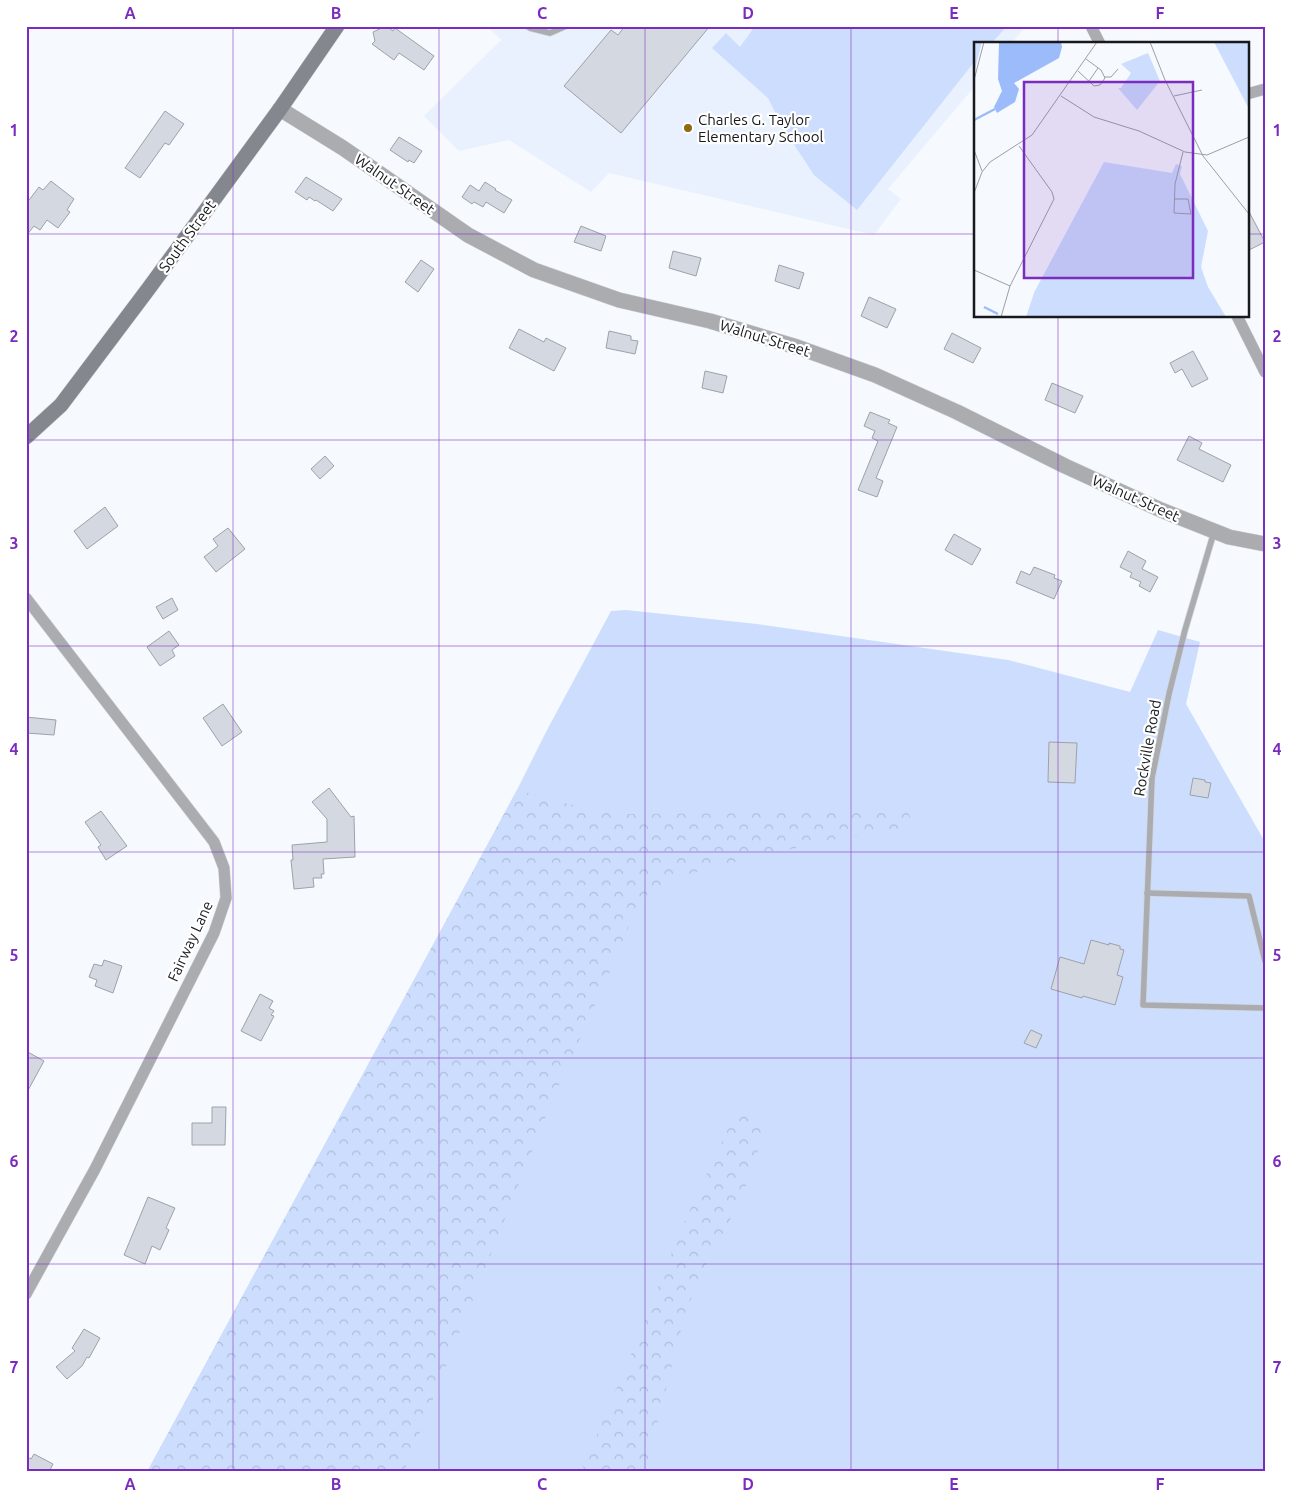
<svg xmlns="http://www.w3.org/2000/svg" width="1291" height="1498" font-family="Ubuntu,sans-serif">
	<defs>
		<pattern id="forest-crowns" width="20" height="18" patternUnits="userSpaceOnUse" patternTransform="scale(1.25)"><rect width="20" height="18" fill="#ccddfe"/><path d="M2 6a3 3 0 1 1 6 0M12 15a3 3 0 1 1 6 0" fill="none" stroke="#aebdd9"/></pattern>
	</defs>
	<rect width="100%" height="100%" fill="#f6f9fe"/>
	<!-- built -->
	<path fill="#eaf1fe" d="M487 26H1026L1011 44H975V86L888 189 901 199 874 235 609 173 591 192 509 140 459 151 424 116 501 40Z"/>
	<!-- grass -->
	<g fill="#ccddfe">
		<path d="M755 26H1007L991 44H975V61L857 210 814 175 782 126 768 98 712 48 726 33 740 47Z"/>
		<path d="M626 610 757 624 1008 660 1130 692 1158 630 1200 642 1186 704 1265 842V1472H147L517 790 546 732 611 611Z"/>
	</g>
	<!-- forest -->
	<g fill="url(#forest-crowns)">
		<path d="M517 790C555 800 588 811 627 814L908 812 912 821 902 828 836 839 713 867 672 879 652 890 638 904 612 967 552 1101 404 1472H147Z"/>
		<path d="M758 1113 763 1122 758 1150 750 1177 732 1216 700 1276 685 1314 645 1472H581L635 1345 682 1227 728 1129 741 1115Z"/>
	</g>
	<!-- building -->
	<g fill="#d4d8e1" stroke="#9da1aa">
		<path d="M386 26 393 31 395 28 434 56 424 70 399 53 394 60 372 44 375 41 373 32Z"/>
		<path d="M625 26H710L621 133 564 86 611 30 618 35Z"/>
		<path d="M165 111 184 124 169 145 165 143 140 178 125 168Z"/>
		<path d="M399 137 422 151 414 163 409 160 408 162 390 150Z"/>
		<path d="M306 177 342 199 333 211 316 200 315 201 309 197 307 200 295 192Z"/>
		<path d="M51 181 74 199 67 210 70 212 58 228 47 220 40 230 34 226 26 236V204L39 187 43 190Z"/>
		<path d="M485 182 496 189 495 190 512 200 504 213 486 202 483 207 474 202 472 204 462 197 470 185 479 191Z"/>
		<path d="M1247 208 1265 242 1247 251Z"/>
		<path d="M581 226 606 236 601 251 574 242Z"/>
		<path d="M673 251 701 258 696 276 669 268Z"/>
		<path d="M421 260 434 269 418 292 405 282Z"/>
		<path d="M779 265 804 273 799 289 775 281Z"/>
		<path d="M869 297 896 309 887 328 861 316Z"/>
		<path d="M519 329 544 342 546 338 566 348 554 371 509 348Z"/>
		<path d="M609 331 631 336V340L638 341 635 354 606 348Z"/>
		<path d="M952 333 981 348 973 363 944 349Z"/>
		<path d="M1193 351 1208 379 1192 387 1182 369 1175 373 1170 363Z"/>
		<path d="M705 371 727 376 723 393 702 388Z"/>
		<path d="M1052 383 1083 396 1075 413 1045 400Z"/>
		<path d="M870 412 890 420 888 423 897 427 876 478 883 481 877 497 858 490 878 441 872 438 875 431 864 426Z"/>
		<path d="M1189 436 1202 443 1199 449 1231 465 1223 482 1177 460Z"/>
		<path d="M325 456 334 466 320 479 311 469Z"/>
		<path d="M105 507 118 526 87 549 74 531Z"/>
		<path d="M228 528 245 549 216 572 204 557 218 546 213 539Z"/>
		<path d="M954 534 981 549 972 565 945 550Z"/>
		<path d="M1128 551 1146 561 1142 569 1158 577 1150 592 1139 586 1141 582 1130 577 1132 573 1120 567Z"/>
		<path d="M1034 567 1055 575 1054 578 1062 581 1054 599 1016 583 1021 571 1030 575Z"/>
		<path d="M172 598 178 610 163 619 156 607Z"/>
		<path d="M169 631 179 645 172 650 175 656 160 666 147 647Z"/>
		<path d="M223 704 242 732 222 746 203 718Z"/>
		<path d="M26 717 56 720 54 735 26 733Z"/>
		<path d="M1049 742 1077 743 1075 783 1048 782Z"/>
		<path d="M1193 778 1205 780V782L1211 783 1208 798 1190 795Z"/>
		<path d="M329 788 351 817 354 816 355 857 323 859 324 874H321L322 878H313L314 887 294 889 291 860H293L292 845 327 842V819L312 802Z"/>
		<path d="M101 811 127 846 106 860 98 847 101 845 85 822Z"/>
		<path d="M1091 940 1109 945V943L1120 946V949L1124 950 1117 975 1123 977 1115 1005 1083 996 1082 998 1051 989 1060 957 1084 964Z"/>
		<path d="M104 960 122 966 113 993 95 986 97 980 89 977 94 964 102 966Z"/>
		<path d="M260 994 273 1001 269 1008 274 1011 271 1015 274 1016 261 1041 241 1031Z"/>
		<path d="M1031 1030 1042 1035 1036 1048 1024 1043Z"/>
		<path d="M26 1051 44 1061 26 1094Z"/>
		<path d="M212 1107H226L225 1145H192V1123H212Z"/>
		<path d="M148 1197 175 1208 166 1228 169 1230 160 1250 152 1246 145 1264 124 1255Z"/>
		<path d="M84 1329 100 1338 89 1358 87 1357 82 1366 67 1379 56 1367 75 1351 72 1348Z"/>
		<path d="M34 1454 53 1464 49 1472H26V1456L31 1459Z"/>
	</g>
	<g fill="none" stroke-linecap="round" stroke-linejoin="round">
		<!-- service casing -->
		<g stroke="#d2d5da" stroke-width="7">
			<g id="service">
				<path d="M527 26 530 28 550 33 566 26"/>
				<path d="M1214 532 1185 630 1169 694 1152 778 1143 1005 1265 1008"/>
				<path d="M1147 893 1249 896 1265 961"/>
			</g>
		</g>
		<!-- minor casing -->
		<g stroke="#d2d5da" stroke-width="12">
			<g id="minor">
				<path d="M1091 26 1100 44"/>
				<path d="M1247 94 1265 89"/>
				<path d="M1237 316 1265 372"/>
				<path d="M26 598 214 842 224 868 226 898 214 933 95 1169 26 1294"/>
			</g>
		</g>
		<!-- tertiary casing -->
		<g stroke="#d2d5da" stroke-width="16">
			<path id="tertiary" d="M280 109 343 148 468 235 534 270 619 300 710 321 797 347 875 375 957 412 1065 466 1161 510 1229 537 1265 544"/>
		</g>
		<!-- secondary casing -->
		<g stroke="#d2d5da" stroke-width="16">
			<path id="secondary" d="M26 437 61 405 149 288 280 109 337 26"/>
		</g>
		<!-- service -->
		<use href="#service" stroke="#aaacb0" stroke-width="5.5"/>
		<!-- minor -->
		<use href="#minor" stroke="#aaacb0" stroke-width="11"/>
		<!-- tertiary -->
		<use href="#tertiary" stroke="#aaacb0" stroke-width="15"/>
		<!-- secondary -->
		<use href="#secondary" stroke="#84878d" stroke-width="15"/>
	</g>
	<!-- grid -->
	<path fill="none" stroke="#7b2cbf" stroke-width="1" stroke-opacity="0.55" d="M233 26V1472M439 26V1472M645 26V1472M851 26V1472M1058 26V44M26 234H975M1247 234H1265M1058 316V1472M26 440H1265M26 646H1265M26 852H1265M26 1058H1265M26 1264H1265"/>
	<!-- markers -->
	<circle fill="#8f6a0f" stroke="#fff" stroke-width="2" cx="688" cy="128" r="5"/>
	<g text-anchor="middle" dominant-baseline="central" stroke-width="4.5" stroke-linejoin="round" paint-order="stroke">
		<!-- poi labels -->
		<g font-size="15" fill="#17191c" stroke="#fff" text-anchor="start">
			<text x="698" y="119">Charles G. Taylor<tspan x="698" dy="17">Elementary School</tspan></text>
		</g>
		<!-- street labels -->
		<g font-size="15" fill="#17191c" stroke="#fff">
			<text transform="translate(395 184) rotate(35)">Walnut Street</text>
			<text transform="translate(187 236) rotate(-54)">South Street</text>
			<text transform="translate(765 338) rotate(17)">Walnut Street</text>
			<text transform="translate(1136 498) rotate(24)">Walnut Street</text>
			<text transform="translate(1147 748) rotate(-80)">Rockville Road</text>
			<text transform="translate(190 941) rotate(-65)">Fairway Lane</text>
		</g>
	</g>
	<!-- overview -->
	<g transform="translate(974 42)">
		<rect width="275" height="275" fill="#f6f9fe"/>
		<path d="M174 11 186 39 163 68 144 46H147L157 31 147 22ZM130 120 198 131 202 122 208 124 206 132 234 189 227 225 234 245 252 275H52L60 251Z" fill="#ccddfe"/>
		<path d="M0 0H8L0 31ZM118 143 170 147 134 158 103 234 96 259 98 266 105 267 114 260 146 188 150 186 127 261 117 263 112 275H76L81 262 90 259 87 242 76 239 60 251Z" fill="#ccddfe"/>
		<path d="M240 0H275V67Z" fill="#ccddfe"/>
		<path d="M25 0H87L88 5 85 16 40 41 45 47 41 60 23 71 20 65 28 49 24 37Z" fill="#9bbbfb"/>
		<path fill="none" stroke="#9bbbfb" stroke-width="2.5" d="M0 78 21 67M10 265 24 272"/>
		<path fill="none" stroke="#9d9fa4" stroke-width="1" d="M176 0 191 38 229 114 275 172M104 29 120 44 126 43 131 36 127 28 112 17M130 35H137L144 27M0 38 10 0M115 39 124 26M87 54 120 75 165 89 211 110 233 113 275 95M200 54 228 48M0 108 8 129M0 151 8 130 16 120 58 93 123 0M201 157H214L217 172 200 171 201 143V142L209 110M0 228 36 244M27 275 36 244 80 157 78 150 45 104"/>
		<path fill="#7b2cbf" fill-opacity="0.15" stroke="#7b2cbf" stroke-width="2.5" d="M50 40H219V236H50Z"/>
		<rect width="275" height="275" fill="none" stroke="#17191c" stroke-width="2.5"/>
	</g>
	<!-- border -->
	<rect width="1291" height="1498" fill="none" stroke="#ffffff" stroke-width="55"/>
	<rect x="28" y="28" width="1236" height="1442" fill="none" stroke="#7b2cbf" stroke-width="2"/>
	<g font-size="16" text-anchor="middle" font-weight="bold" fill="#7b2cbf">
		<text x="130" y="19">A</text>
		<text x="336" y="19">B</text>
		<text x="542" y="19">C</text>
		<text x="748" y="19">D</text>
		<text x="954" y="19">E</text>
		<text x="1160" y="19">F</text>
		<text x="14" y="136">1</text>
		<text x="1277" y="136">1</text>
		<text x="14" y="342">2</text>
		<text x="1277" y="342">2</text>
		<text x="14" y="549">3</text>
		<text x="1277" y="549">3</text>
		<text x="14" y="755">4</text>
		<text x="1277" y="755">4</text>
		<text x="14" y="961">5</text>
		<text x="1277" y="961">5</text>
		<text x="14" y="1167">6</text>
		<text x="1277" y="1167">6</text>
		<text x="14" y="1373">7</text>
		<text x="1277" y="1373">7</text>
		<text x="130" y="1490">A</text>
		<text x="336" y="1490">B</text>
		<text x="542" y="1490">C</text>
		<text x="748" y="1490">D</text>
		<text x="954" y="1490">E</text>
		<text x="1160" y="1490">F</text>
	</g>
</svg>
